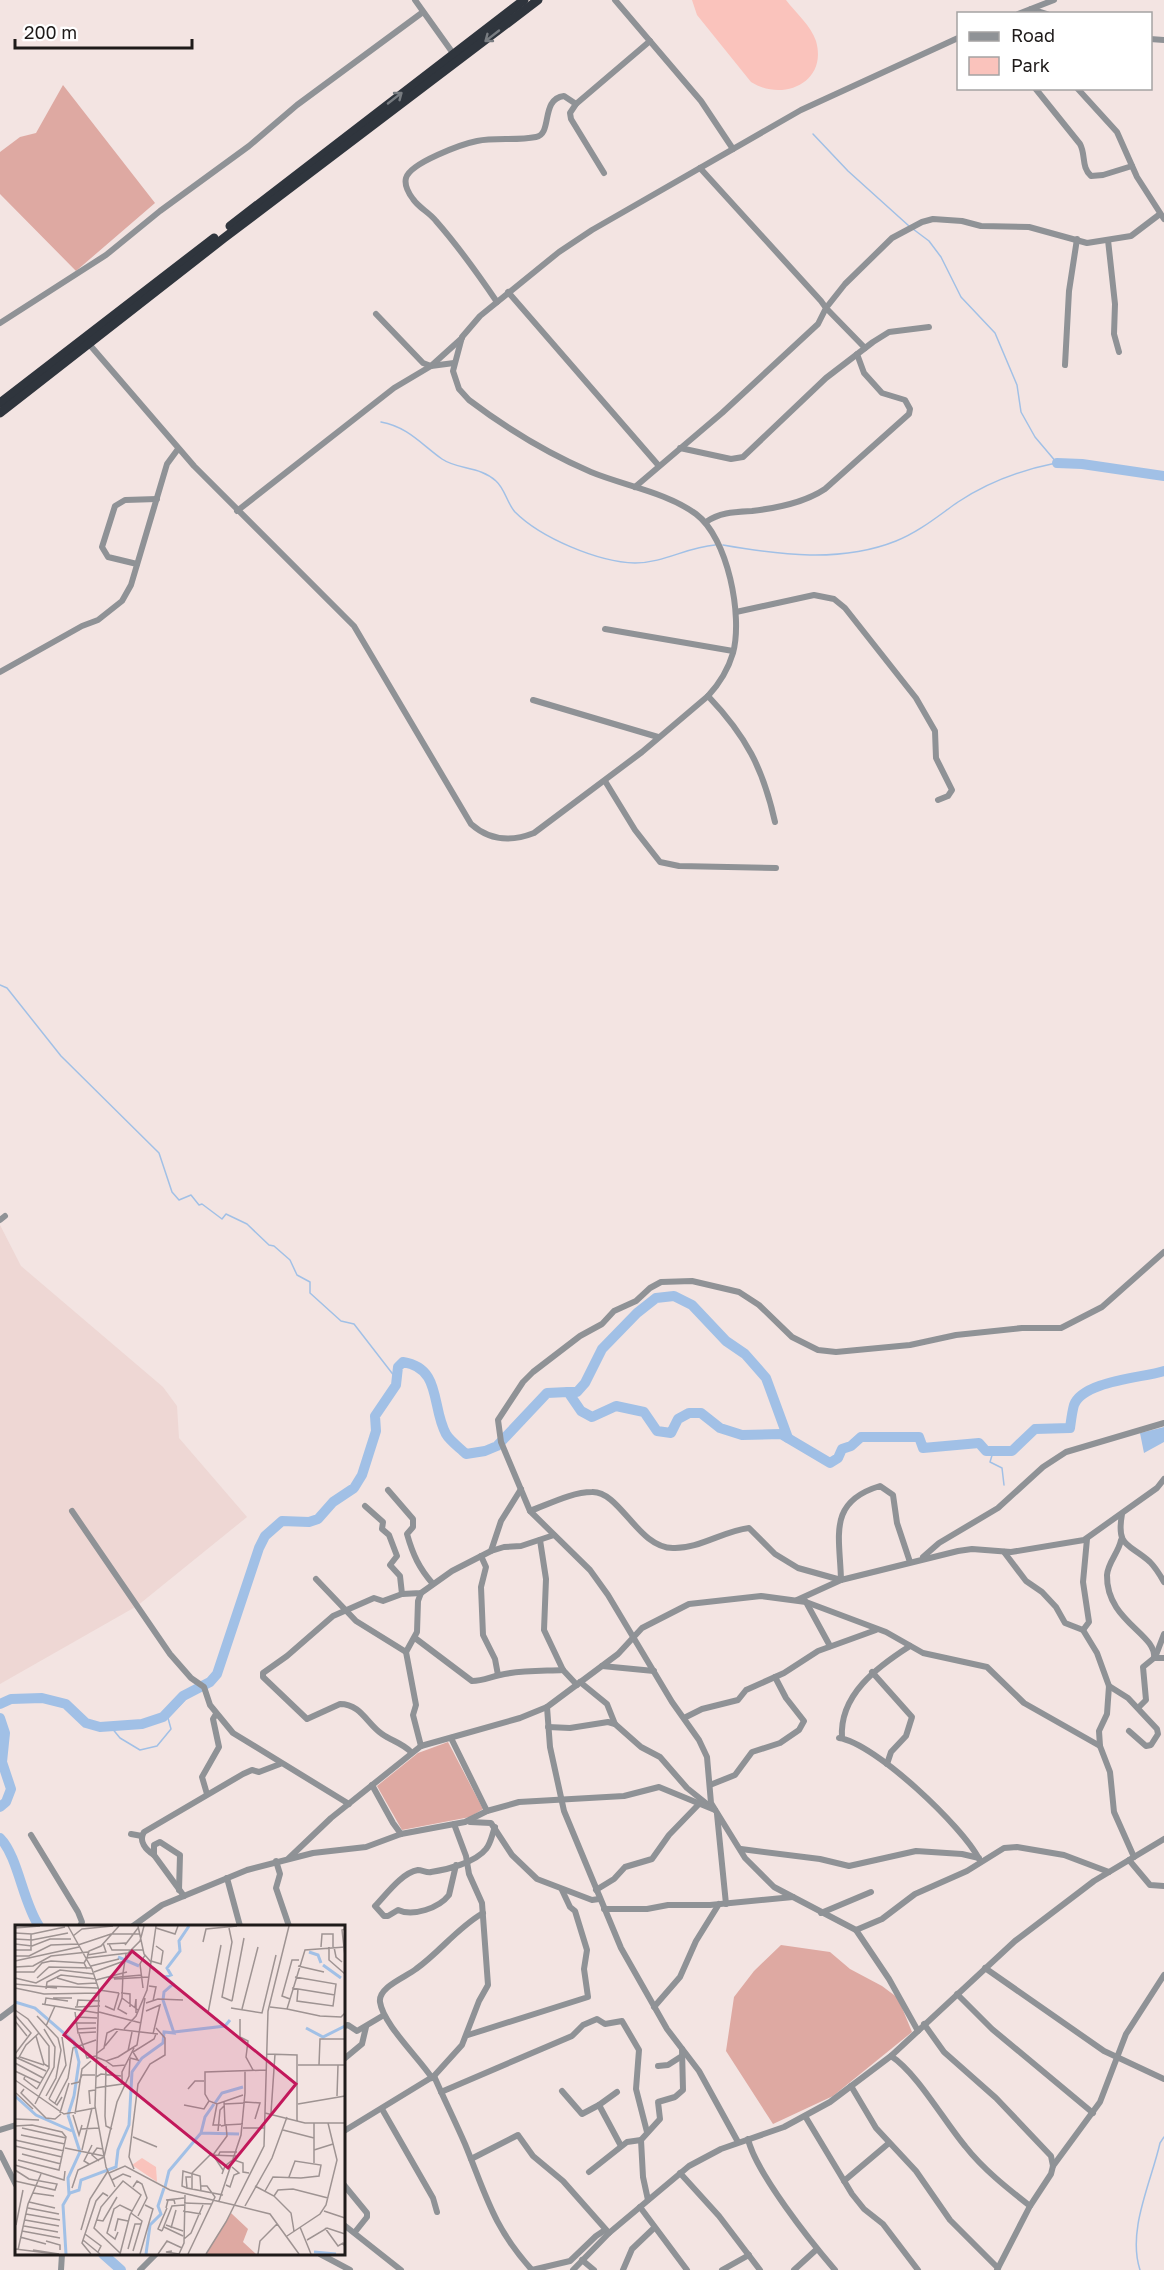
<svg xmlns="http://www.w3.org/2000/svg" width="1164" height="2270" font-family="'Golos Text',sans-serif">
	<rect width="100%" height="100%" fill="#f3e4e2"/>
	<!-- built -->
	<path fill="#eed7d4" d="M0 1225 21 1266 163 1387 177 1406 179 1438 247 1517 137 1606 0 1684Z"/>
	<!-- green -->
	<path fill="#fac3bc" d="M692 0H786C796 13 811 26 816 41 828 83 782 102 751 82L697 15Z"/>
	<!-- forest -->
	<g fill="#dea9a2">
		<path d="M63 85 155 203 76 271 0 194V152L20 137 36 133Z"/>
		<path d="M448 1742 483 1809 470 1817 402 1830 377 1786 418 1753Z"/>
		<path d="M781 1945 830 1952 850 1969 882 1986 898 1998 912 2032 833 2096 773 2124 726 2051 734 1997 754 1971Z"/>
	</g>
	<!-- water -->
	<path fill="#a1c0e6" d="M1164 1427V1442L1144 1453 1140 1433Z"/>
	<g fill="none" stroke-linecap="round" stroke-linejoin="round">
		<!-- stream -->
		<g stroke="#a1c0e6" stroke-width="1.5">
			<path d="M813 134 848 171 909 226"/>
			<path d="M913 229 929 241 941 257 961 297 995 333 1017 385 1021 412 1035 437 1057 463"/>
			<path d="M381 422C408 427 421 444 442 459 458 470 480 466 496 481 505 489 507 503 515 512 541 538 598 562 635 563 664 563 687 547 715 545"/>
			<path d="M723 545C779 555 841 563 896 541 919 532 938 516 958 502 988 482 1021 470 1056 463"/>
			<path d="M0 985 7 988 61 1056 159 1153 172 1192 179 1200 191 1195 199 1205 202 1204 222 1219 226 1214 247 1224 269 1245 274 1246 290 1260 297 1275 310 1282V1293L341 1321 354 1324 395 1377"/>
			<path d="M993 1452 990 1462 1002 1468 1004 1485"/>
			<path d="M111 1727 120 1738 140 1750 157 1746 171 1729 168 1718 193 1691"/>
			<path d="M1140 2270C1127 2230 1151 2183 1160 2143L1164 2137"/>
		</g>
		<!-- river -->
		<g stroke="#a1c0e6" stroke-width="10">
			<path d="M1057 463 1082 464 1164 476"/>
			<path d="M568 1392H577L585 1383 602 1349 637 1313 656 1298 674 1296 692 1305 726 1341 745 1354 766 1378 788 1438"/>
			<path d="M0 1704 11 1699 42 1698 66 1704 86 1723 100 1727 142 1724 163 1717 183 1696 210 1682 217 1674 259 1548 265 1536 282 1521 309 1522 318 1519 333 1502 354 1488 362 1475 376 1431 375 1416 396 1385 398 1367 403 1362C442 1368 431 1407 446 1434 450 1441 460 1448 466 1454L485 1451 497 1446 547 1393 568 1392 581 1411 592 1417 616 1406 644 1412 657 1431 671 1433 678 1419 689 1413H701L720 1428 742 1435 781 1434 830 1463 838 1458 842 1449 851 1446 861 1437H919L923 1448 979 1443 986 1451H1012L1035 1429 1070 1428C1071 1421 1072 1412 1074 1405 1083 1381 1142 1378 1164 1371"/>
			<path d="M0 1718 5 1733 2 1762 11 1789 6 1802 0 1807"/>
			<path d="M0 1838C18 1856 23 1903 39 1926"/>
			<path d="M103 2254 121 2270"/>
		</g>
		<!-- minor -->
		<g stroke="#8f9296" stroke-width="6">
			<path d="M415 0 455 56"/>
			<path d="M615 0 701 101 733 149"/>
			<path d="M1031 9 1047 14"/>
			<path d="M1018 14 1054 0"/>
			<path d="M1150 39 1164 40"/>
			<path d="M1035 88 1080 144C1086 155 1081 167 1091 176L1103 175 1132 166"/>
			<path d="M1077 88 1117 132 1137 177 1164 219"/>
			<path d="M604 173 571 119 570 113 576 104 650 41"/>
			<path d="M1108 240 1115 304 1114 334 1119 352"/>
			<path d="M508 292 659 466"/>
			<path d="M497 302C478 274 458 246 436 221 429 212 419 208 413 199 409 194 404 185 406 178 410 163 462 144 477 141 495 137 516 141 536 137 553 134 540 99 564 96L576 104"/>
			<path d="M376 314 423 363 431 366 454 363"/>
			<path d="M0 323 106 255 160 211 249 146 297 105 423 12"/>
			<path d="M89 344 194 466 354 626 471 824C490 841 511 842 534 833L642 752 708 696C720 683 728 670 733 653 743 616 728 538 696 514 666 492 625 486 591 472 549 454 506 428 469 400L459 389 453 371 462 337 480 316 559 252 592 230 801 110 958 38"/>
			<path d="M865 348 826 308 845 284 892 238 922 222 933 219 962 221 981 226 1029 227 1087 243 1131 236 1160 214"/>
			<path d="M1065 365 1069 291 1077 239"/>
			<path d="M680 448 731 459 743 457 826 378 873 342 889 332 929 327"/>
			<path d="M635 487 722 413 818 324 826 308 821 301 700 168"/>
			<path d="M237 511 394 388 431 366 462 338"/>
			<path d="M706 522C720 512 736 512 752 511 777 508 804 503 825 489L909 414 910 409 905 400 882 393 864 373 857 354"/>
			<path d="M137 564 108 557 102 547 115 506 125 500 157 499"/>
			<path d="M736 612 814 595 834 599 845 608 916 698 935 731 936 758 952 790 948 796 938 800"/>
			<path d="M605 629 733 651"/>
			<path d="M0 672 82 626 98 620 122 601 131 585 167 464 178 449"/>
			<path d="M708 696C746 736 763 768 775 822"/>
			<path d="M533 700 658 737"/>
			<path d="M605 781 635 830 660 862 679 866 776 868"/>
			<path d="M0 1220 5 1216"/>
			<path d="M388 1490 413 1519V1527L407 1534C413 1555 419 1568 433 1584"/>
			<path d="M365 1506 383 1522 382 1529 389 1535 397 1556 390 1565 400 1576 402 1594"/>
			<path d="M72 1511 170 1654 191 1678 204 1687 210 1705 233 1733 349 1804"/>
			<path d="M530 1511C549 1504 572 1492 592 1492 620 1491 638 1548 673 1548 699 1549 723 1531 749 1528L775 1554 798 1568 841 1580C840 1536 827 1502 880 1486L893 1495 897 1523 910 1562"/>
			<path d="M1122 1514C1116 1548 1129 1543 1150 1562 1156 1568 1160 1575 1164 1582"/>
			<path d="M540 1540 546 1579 544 1630 563 1670 577 1685"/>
			<path d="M1121 1540C1119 1552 1108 1562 1107 1575 1106 1621 1157 1634 1154 1658"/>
			<path d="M491 1551 501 1521 521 1489"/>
			<path d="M1004 1552 1026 1581 1042 1592 1056 1607 1065 1623 1083 1630 1097 1653 1109 1686 1107 1714 1099 1731 1100 1746"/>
			<path d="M481 1556 486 1567 481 1587 483 1635 495 1659 498 1675"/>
			<path d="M923 1557 939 1543 998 1508 1043 1467 1066 1452 1164 1423"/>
			<path d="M316 1579 356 1621 406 1652"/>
			<path d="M797 1600 841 1580 958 1551 972 1549 1011 1552 1084 1540 1157 1488 1164 1479"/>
			<path d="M806 1602 830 1646"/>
			<path d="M1083 1630 1089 1622 1083 1582 1087 1539"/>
			<path d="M415 1638 472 1681C483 1681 490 1677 500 1675 520 1670 542 1671 563 1670"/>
			<path d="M1156 1655 1164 1634"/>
			<path d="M602 1666 654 1671"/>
			<path d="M872 1672 912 1717 906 1736 891 1752 887 1764"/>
			<path d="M580 1682 607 1704 615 1724"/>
			<path d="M1109 1686 1128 1698 1157 1729 1158 1734 1151 1745 1146 1746 1129 1731"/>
			<path d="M547 1707 550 1747 564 1811 621 1948 667 2029 699 2071 738 2142"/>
			<path d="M1138 1708 1146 1700 1143 1667 1154 1658H1164"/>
			<path d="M684 1718 702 1709 738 1700 746 1690 784 1673 818 1651 876 1630"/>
			<path d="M548 1727 570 1728 608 1722 615 1724 641 1747 660 1757 687 1788 712 1808"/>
			<path d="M451 1738 487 1811"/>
			<path d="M839 1738C875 1743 963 1827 979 1859"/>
			<path d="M842 1738C839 1695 877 1667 910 1646"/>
			<path d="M421 1746 413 1715 416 1705 406 1652 417 1632 418 1601 421 1593"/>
			<path d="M411 1752C402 1743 392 1741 382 1734 367 1724 361 1704 340 1704L307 1719 263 1677V1673L287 1656 333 1616 374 1598 383 1601 402 1594 421 1593 452 1571 491 1551 504 1547 521 1546 554 1535"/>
			<path d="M372 1785 393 1823 401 1834"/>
			<path d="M710 1785 735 1775 752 1752 780 1743 799 1730 804 1721 786 1698 775 1677"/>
			<path d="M207 1794 202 1777 219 1747 213 1719 216 1714"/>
			<path d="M717 1814 726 1904"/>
			<path d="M470 1822 491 1823 512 1855 537 1879 592 1900 599 1899"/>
			<path d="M131 1834 142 1836"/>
			<path d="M31 1835 78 1912 82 1922 80 1926"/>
			<path d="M741 1849 820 1859 849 1866 916 1851 962 1854 979 1858"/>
			<path d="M154 1855V1845L160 1842 180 1855 179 1890"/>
			<path d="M289 1858 331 1818 421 1746 520 1718 547 1707 618 1654 642 1628 689 1604 761 1596 806 1602 886 1632 923 1653 987 1667 1024 1703 1100 1746 1110 1772 1114 1812 1134 1857"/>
			<path d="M1129 1860 1150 1885 1164 1886"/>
			<path d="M276 1861 280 1874 276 1888 289 1926"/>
			<path d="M456 1865 449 1895C439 1908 413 1917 398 1910L388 1916H384L375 1906C386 1895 401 1873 418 1870 422 1870 427 1873 431 1872 447 1870 476 1862 486 1849 491 1843 492 1834 495 1827"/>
			<path d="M1109 1872 1064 1855 1017 1847 1004 1848 967 1871 915 1894 882 1919 856 1930 774 1887 745 1858 711 1803 707 1757 699 1740 672 1702 608 1595 590 1570 530 1511 501 1442 498 1420 523 1382 533 1372 580 1336 602 1324 614 1311 636 1301 650 1288 661 1282 692 1281 739 1292 759 1305 792 1337 818 1350 836 1352 910 1345 956 1335 1022 1328H1061L1102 1307 1164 1252"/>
			<path d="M227 1878 240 1926"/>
			<path d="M596 1890 614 1879 625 1867 652 1859 669 1835 698 1805"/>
			<path d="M184 1896 154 1855C146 1850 138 1841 144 1832L243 1774 252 1770 259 1772 280 1764"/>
			<path d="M604 1909H647L668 1905H710L793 1897"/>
			<path d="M821 1913 871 1892"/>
			<path d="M133 1926 162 1905 247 1870 313 1853 366 1847 401 1834 465 1822 487 1811 519 1802 624 1796 659 1787 715 1810"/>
			<path d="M856 1930 889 1979 918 2031"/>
			<path d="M985 1968 1104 2051 1164 2079"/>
			<path d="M957 1994 992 2029 1093 2113"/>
			<path d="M654 2007 680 1977 696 1941 719 1904"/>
			<path d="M0 2018 16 2006"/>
			<path d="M924 2024 944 2052 996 2098 1051 2156 1053 2166 1051 2174 1030 2206 997 2270"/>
			<path d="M344 2026 348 2025 357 2031 384 2015"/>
			<path d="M468 2035 588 1997 584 1969 587 1950 575 1911 570 1907 562 1890"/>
			<path d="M891 2056C917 2073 944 2121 965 2146 983 2169 1007 2188 1030 2206"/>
			<path d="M344 2059 362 2044 366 2027"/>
			<path d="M658 2066 668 2065 682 2056"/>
			<path d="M434 2076C444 2099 455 2121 465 2144 486 2195 493 2227 532 2270"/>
			<path d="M432 2078C419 2058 383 2024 380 2002 378 1987 406 1977 416 1969 440 1952 457 1928 483 1913"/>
			<path d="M851 2086 876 2128 916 2171 950 2220 998 2268"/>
			<path d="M562 2091 582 2114 599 2105"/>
			<path d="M441 2092 572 2036 583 2025 597 2019 605 2024 622 2021 639 2050 636 2089 647 2132"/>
			<path d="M617 2092 599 2105 621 2146"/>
			<path d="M382 2109 433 2198 437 2212"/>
			<path d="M805 2116 852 2194 864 2209 883 2224 918 2270"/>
			<path d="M0 2130 16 2125"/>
			<path d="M344 2131 434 2076 462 2045 479 2001 488 1985 482 1903 469 1874 466 1856 454 1824"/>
			<path d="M748 2139C756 2173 811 2242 835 2270"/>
			<path d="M0 2153 16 2185"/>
			<path d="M471 2159 518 2135 533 2156 563 2181 609 2233"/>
			<path d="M1053 2166 1100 2102 1126 2034 1164 1975"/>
			<path d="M589 2172 627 2142 641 2140"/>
			<path d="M680 2173 719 2216 760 2270"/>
			<path d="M844 2181 889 2143"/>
			<path d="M344 2185 367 2213V2217L355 2232"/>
			<path d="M648 2200 643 2177 641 2140 660 2119 658 2102 675 2097 683 2090 682 2049"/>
			<path d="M640 2207 687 2270"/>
			<path d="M344 2225 401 2270"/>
			<path d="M320 2254 350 2270"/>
			<path d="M582 2260 594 2270"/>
			<path d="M61 2270 62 2254"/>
			<path d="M140 2270 156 2254"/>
			<path d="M532 2270 570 2261 596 2236 605 2230"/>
			<path d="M573 2270 609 2233 689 2166 721 2149 784 2127 830 2102 891 2056 1015 1941 1094 1881 1164 1839"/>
			<path d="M623 2270 632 2249 654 2228"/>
			<path d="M722 2270 749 2255"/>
			<path d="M794 2270 817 2249"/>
		</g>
		<!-- highway -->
		<g stroke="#2f353d" stroke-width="9">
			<path d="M230 226 524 0"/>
			<path d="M0 403 214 238"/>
			<path d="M0 413 224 238 538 0"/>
		</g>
	</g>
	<!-- one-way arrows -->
	<defs><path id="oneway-shaft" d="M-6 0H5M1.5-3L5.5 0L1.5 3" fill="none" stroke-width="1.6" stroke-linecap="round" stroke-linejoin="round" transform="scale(1.5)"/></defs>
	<g stroke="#787c81">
		<use href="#oneway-shaft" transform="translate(492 36) rotate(142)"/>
		<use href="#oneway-shaft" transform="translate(395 98) rotate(-38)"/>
	</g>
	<!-- overview -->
	<g transform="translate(15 1925)">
		<rect width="330" height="330" fill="#f3e4e2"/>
		<path d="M127 233 141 242 142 257 117 240Z" fill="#fac3bc"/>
		<path d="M216 288 233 304 228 317 241 329H191Z" fill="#dea9a2"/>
		<path fill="none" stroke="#a1c0e6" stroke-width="3" d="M294 27 303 30 306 38M103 32 124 41M308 40 326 53M0 77 20 83 59 117 64 137 59 171M291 103 308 112 330 101M159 107 210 101 215 95M0 171 21 190 57 206M200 178 207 168 228 162M199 179 190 192 186 208 224 209M53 190 65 227 53 253 54 270M53 190 59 171M150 262 154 246 186 208M299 327 321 329M51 329 48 280 55 268 64 265 66 255 101 242 103 225 114 200 117 147 127 133 148 118 149 107 159 108 148 75 149 67 158 59 150 52 156 50 152 43 165 26 164 16 174 1M131 329 135 300 146 289 143 281 149 263"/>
		<path fill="none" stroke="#9e9392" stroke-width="1.5" d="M53 1 77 44 84 65 80 181 91 242 100 262M123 1 129 29 136 37M0 3 25 1M141 3 160 9 163 1M214 3 217 17 207 72 217 76M330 4 327 5 330 31M0 8 17 9 50 2M58 11 67 4 98 1M0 14 17 15 53 8M188 17 191 4 222 1M0 19 17 21 35 14H56M92 19 111 18M94 19 97 25H128M63 20 96 9H125M110 20 123 3M306 22 307 9H318V22M314 22V35L330 49M319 22 321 32 327 37M0 25H16V9M111 29 108 48 112 47M72 30 91 27 88 18M0 31H14L36 20 63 19M72 33 74 26 86 21 104 1M0 36 64 22M136 36 146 39 148 26 141 21M69 38 72 33 113 28 125 16 129 1M76 41 104 34M283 41 309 47M0 42 18 41 36 31 73 27M0 47H19L27 38 36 36 69 38 72 44M79 47 109 36M280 52 321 59 318 81 282 76 283 64M0 53 21 58 45 45 79 49M22 53 34 42 77 43M42 53 63 59 82 58M93 53 127 50M99 54 134 52M81 55 108 48 107 73 123 85M0 59 42 63M31 61 83 63M134 61 141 62 138 76M0 63 29 69 84 68M128 63 125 39 130 30M277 63 320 70M31 64 32 57 46 50 81 54M84 65 104 68M106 68 115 69V82M38 73H57M107 73 103 84 112 89M275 74 267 71 277 35H284M217 76 229 13M131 78 143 74 168 75M27 79 83 88M30 79 31 73 53 76M62 81 63 75 85 76M90 81 99 85 104 68M60 82 85 81M120 82 121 74V88M255 82 272 84 290 25 330 22M216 83 247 88 261 30M227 84 243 22M272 84 305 91 326 92 330 88M0 85 13 94 34 121V143L22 164M131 86 145 80 138 109M60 87 63 108 81 107M84 87 126 98M193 88 206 20M0 90 16 108 0 129M22 91 43 113 46 125 41 153 31 171M60 92 82 93M225 94V112L233 116 231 132 238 145M0 96 12 111M59 98H81M31 101 40 81M62 104 81 103M109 104 121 91 132 65 141 1M64 109 72 133 81 131M21 111 29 139 34 142M90 121 104 104M113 126 117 107M81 129 89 123 92 108 100 104 143 109M252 129 282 130V196M0 132 31 146M5 132 29 140M81 132 91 136 103 132 122 120 130 73M115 133 123 135 118 127 139 114 141 109M3 134 11 120 24 108M91 136 98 141 111 140M0 138 28 153M283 140H330M304 140 305 114H330M91 141 90 191 91 201 97 204M0 146 25 158M10 151 9 154 22 164M81 152 86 149 106 151M0 155 49 189 80 183M56 159 64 157 67 150H80M80 163 107 159V147L119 123M9 164 6 168 31 193 40 194 46 189M173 164 180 156H189M1 168 18 184M230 168V146M228 170 202 179 194 176 190 169V147L251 145M322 171 323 140M34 174 51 140 47 112M34 174 42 180 47 172M209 176 210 200 228 199M230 177 245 178 240 194M40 178 53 153 58 123 81 115M20 179 39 142 40 122 29 104M75 179 74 166 80 165M202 179 198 200H206M209 179 230 178M283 179 330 171M169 180 189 184 194 176M45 188 54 158M250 188 290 198H330M256 188 260 129M60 189 67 144 76 136M58 190 64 210 67 200M0 194 24 195M299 198V238M0 201 17 200 47 207 51 212 44 245 3 235M7 203 51 213M228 203H250M66 204 84 203M268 205 299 213M203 206 205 185 209 181M6 210 50 219M118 212 142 222M0 215 49 226M0 221 47 232M50 223 89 231M67 225 77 183M299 225 318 219M7 229 46 239M198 230 212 211 211 200 206 201M198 230 208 245M203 231 205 227H222M89 232 102 177 114 151 115 134M219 235 228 238V247L234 248M84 236 77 230 82 223 88 224M74 239 69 236 77 220M0 240 49 255 50 246M119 244 114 232 123 159 135 139 150 130V113L141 103M0 245 14 254 42 259 40 265 0 256M94 248 110 241 155 265 219 280M207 249 210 241 220 233M176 252H171L172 263 208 270M97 255 108 249 116 252M211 260 215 262 219 250 224 248 217 242M240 261 259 271 276 288 279 306M118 262 122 256 127 259 132 273 123 291M57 263 63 245 89 232M172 263 167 261 168 246 185 251 186 266M177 264V248L195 230 221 231M250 266 258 252 286 253 304 251 306 240 280 236 274 252M18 268 39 271M259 271 263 265 278 264 313 273M151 275 169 273M204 276 226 210 230 168M14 277 40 283M169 278 197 279M219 280 255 289 284 329M230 281 257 233 272 192M13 283 44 289M151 283 153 275H159L160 279M168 286 186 289M309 286 330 293M116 288 127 296 118 326M11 289 45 295M10 295 44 301M82 295 88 296 102 272M1 300 8 265M151 300 168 306M9 301 43 307M149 302 168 311M285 302 296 329M156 303 161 285M310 303 323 321 328 318 330 322M66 305 75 274 93 246M7 306 45 313M100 306 103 294 113 296M147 306 157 281 169 280M147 306 143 304 152 283M103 307 100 314 92 308 99 284 105 280 117 286M70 309 86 321 83 327M272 311 305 289 311 280 322 235 313 198M5 312 31 319M169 314 176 308 188 280M68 315 85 329M292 315 312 303 330 309M31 316 45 320V325M0 324 41 329M113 324 120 299H126M3 325 13 279 26 249M18 325 44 329M157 326 151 327 164 329M76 329 67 318 81 276 88 268 93 271M105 329 115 290 126 270 108 256 86 282 79 303 105 328M125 329 138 284 130 280M143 329 152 316 167 323M164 329 169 318 170 270M173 329 200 272 192 261H186M191 329 211 297 249 221 253 86 274 1M243 329 245 316 262 299"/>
		<path fill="#c2185b" fill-opacity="0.15" stroke="#c2185b" stroke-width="3" d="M117 26 281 159 213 243 49 110Z"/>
		<rect width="330" height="330" fill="none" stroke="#1e1a19" stroke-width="3"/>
	</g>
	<!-- legend -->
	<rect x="957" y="12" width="195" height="78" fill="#ffffff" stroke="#a5a3a3" stroke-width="1.5"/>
	<rect x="969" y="32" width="30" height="9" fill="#8f9296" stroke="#a5a3a3" stroke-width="1.5"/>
	<text x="1011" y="42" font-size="18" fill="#1e1a19">Road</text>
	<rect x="969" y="57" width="30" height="18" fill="#fac3bc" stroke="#a5a3a3" stroke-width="1.5"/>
	<text x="1011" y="72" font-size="18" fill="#1e1a19">Park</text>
	<!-- scale -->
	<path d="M15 39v9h177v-9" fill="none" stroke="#1e1a19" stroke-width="3"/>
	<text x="24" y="39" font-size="18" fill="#1e1a19" stroke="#ffffff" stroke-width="4.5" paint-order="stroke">200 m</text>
</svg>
